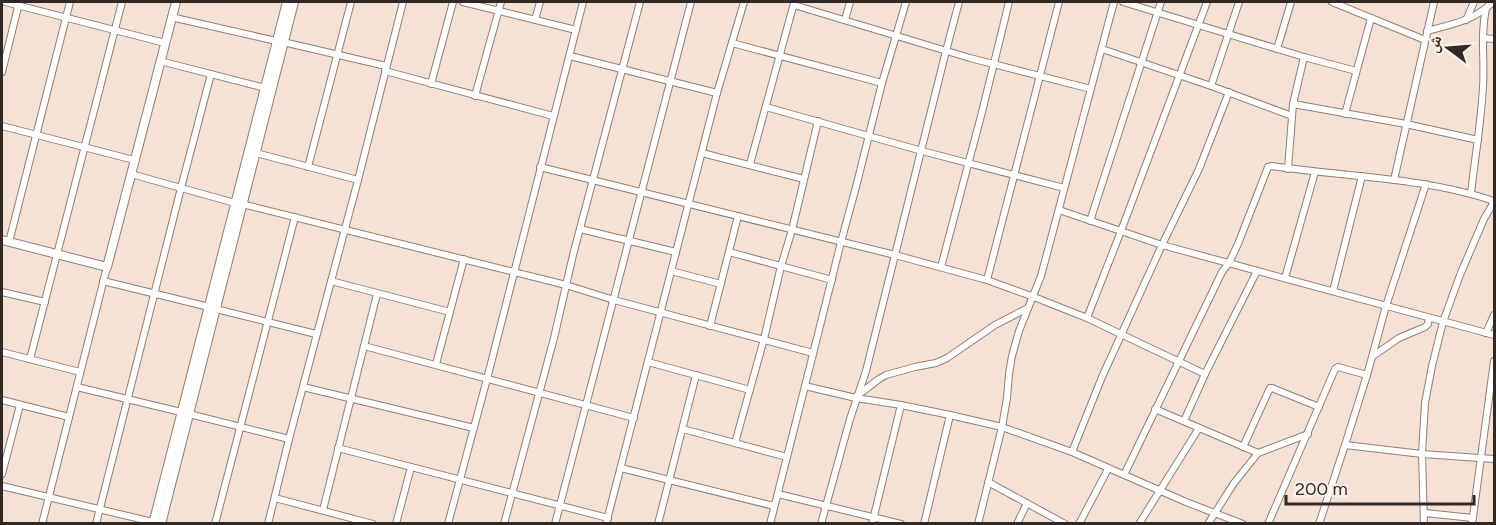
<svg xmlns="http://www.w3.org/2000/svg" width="1496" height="525" font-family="Figtree,'Noto Naskh Arabic',sans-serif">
	<rect width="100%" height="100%" fill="#f6e2d5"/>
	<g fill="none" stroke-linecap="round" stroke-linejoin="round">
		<!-- minor casing -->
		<g stroke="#907f73" stroke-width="8">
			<g id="minor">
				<path d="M5 2 165 43"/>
				<path d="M463 2 576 30"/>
				<path d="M1123 2 1304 57 1356 71"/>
				<path d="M1332 2 1425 40"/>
				<path d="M794 5 970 58 1091 89"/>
				<path d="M171 17 276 41"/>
				<path d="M535 20 540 2"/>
				<path d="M845 20 850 2"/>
				<path d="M1466 20 1474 2"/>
				<path d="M1427 31C1453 24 1473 21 1493 2"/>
				<path d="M1483 38 1494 39"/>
				<path d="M283 42 386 66"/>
				<path d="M732 43 882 83"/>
				<path d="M1102 49 1211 86 1292 116"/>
				<path d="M1277 49 1291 2"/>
				<path d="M570 56 717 93"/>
				<path d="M160 61 265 88"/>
				<path d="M385 71 553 116"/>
				<path d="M2 72 19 3"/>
				<path d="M431 84 453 2"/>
				<path d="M1211 86 1239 2"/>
				<path d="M475 96 501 2"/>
				<path d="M1293 104 1406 124 1478 140"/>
				<path d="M766 107 922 151 1064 188"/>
				<path d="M1345 114 1371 18"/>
				<path d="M2 126 134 160"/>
				<path d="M256 153 358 180"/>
				<path d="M702 153 804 179"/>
				<path d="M750 164 794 3"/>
				<path d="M308 167 351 2"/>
				<path d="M540 167 895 255 987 280 1034 297 1087 318 1205 374"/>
				<path d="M1288 169 1293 104 1304 57"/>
				<path d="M131 174 235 203"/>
				<path d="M1394 180 1434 2"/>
				<path d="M1471 193C1475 158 1481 123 1483 87 1485 61 1480 35 1486 9"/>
				<path d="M242 204 566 285 614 300 813 353"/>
				<path d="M1059 210 1162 245 1494 335"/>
				<path d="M1090 221 1161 2"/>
				<path d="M580 229 676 252"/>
				<path d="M9 242 70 2"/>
				<path d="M729 252 832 280"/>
				<path d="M941 267 982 112 1009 2"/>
				<path d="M671 271 721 284"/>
				<path d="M1285 278 1315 172"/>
				<path d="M987 280 1059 2"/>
				<path d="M103 281 209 307"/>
				<path d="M331 281 450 312"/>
				<path d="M1333 291 1362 176"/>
				<path d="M2 292 45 302"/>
				<path d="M216 309 316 334"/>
				<path d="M1087 318 1121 231 1207 2"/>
				<path d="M710 326 738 216"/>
				<path d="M1486 333 1494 315"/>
				<path d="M364 346 634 418"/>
				<path d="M2 352 80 372"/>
				<path d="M1373 356 1399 338 1425 327 1428 324 1429 318"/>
				<path d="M30 359 122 2"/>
				<path d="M648 362 750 390"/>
				<path d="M436 364 464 259"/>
				<path d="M805 386 856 398 901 405 950 415 1002 427 1072 452 1186 502 1243 524"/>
				<path d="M77 387 181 412"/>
				<path d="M303 387 474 428"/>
				<path d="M858 395 879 379 886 375 915 367 936 363 947 358 995 325 1028 308"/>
				<path d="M2 400 69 417"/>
				<path d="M1155 409 1258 453"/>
				<path d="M189 414 289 439"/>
				<path d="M1184 421 1205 374 1257 271"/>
				<path d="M683 429 787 457"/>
				<path d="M735 443 764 339 781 266 792 230 818 121"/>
				<path d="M1345 445 1422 454 1494 459"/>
				<path d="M1243 447 1270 388H1272L1319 407"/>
				<path d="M338 448 608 518"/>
				<path d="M1072 452 1102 377 1162 245 1199 169 1229 92"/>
				<path d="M621 468 774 506"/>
				<path d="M2 474 20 405"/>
				<path d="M1124 475 1222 272 1229 263 1238 244 1268 167 1272 166C1346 177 1423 177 1494 201"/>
				<path d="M988 482 1065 524"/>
				<path d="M2 486 157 523"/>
				<path d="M778 494 901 524"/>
				<path d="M275 498 373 524"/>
				<path d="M323 510 377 294"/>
				<path d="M1425 513 1473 518"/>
				<path d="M42 524 107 267"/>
				<path d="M96 524 181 188 211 74"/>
				<path d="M215 524 295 217"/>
				<path d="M268 524 289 439 358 180 403 2"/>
				<path d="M396 524 411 467"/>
				<path d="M448 524 487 379 583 2"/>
				<path d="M504 524 554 338 573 255 640 2"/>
				<path d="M555 524 691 2"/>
				<path d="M606 524 717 93 744 2"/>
				<path d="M658 524 696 375"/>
				<path d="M770 524 805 386 841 242 856 187 882 83 906 2"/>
				<path d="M821 524 850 419 866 371 946 51 959 2"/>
				<path d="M872 524 901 405"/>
				<path d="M924 524 950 415"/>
				<path d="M978 524 1002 427 1007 398 1009 374 1012 356 1019 331 1041 276 1114 2"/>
				<path d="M1017 524 1027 503"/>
				<path d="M1079 524 1108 469"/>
				<path d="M1139 524 1199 428"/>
				<path d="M1208 524 1234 483 1258 453 1308 434"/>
				<path d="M1268 524 1335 369 1338 367 1367 375"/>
				<path d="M1319 524 1345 445 1367 375 1386 306 1426 184"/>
				<path d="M1424 524 1422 454 1425 403 1432 366 1443 322 1460 275 1484 219 1494 202"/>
				<path d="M1472 524 1494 361"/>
			</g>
		</g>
		<!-- tertiary casing -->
		<g stroke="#907f73" stroke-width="10">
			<g id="tertiary">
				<path d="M2 240 107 267 176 2"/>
				<path d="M153 524 287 2"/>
				<path d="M161 524 294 2"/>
			</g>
		</g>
		<!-- minor -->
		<use href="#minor" stroke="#fff" stroke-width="6"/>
		<!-- tertiary -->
		<use href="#tertiary" stroke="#fff" stroke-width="8"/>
	</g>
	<!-- border -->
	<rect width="1496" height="525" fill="none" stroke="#312925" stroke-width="6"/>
	<!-- north arrow -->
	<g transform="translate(1448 48) rotate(286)" stroke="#fdf1e9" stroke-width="4.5" paint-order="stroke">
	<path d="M0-4.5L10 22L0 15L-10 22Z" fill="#312925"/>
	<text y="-9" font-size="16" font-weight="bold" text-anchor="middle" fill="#312925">ش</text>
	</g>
	<!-- scale -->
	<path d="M1286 495v9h188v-9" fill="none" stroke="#312925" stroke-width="3"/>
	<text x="1295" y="495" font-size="18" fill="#312925" stroke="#fdf1e9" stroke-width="4.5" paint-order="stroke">200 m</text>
</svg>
